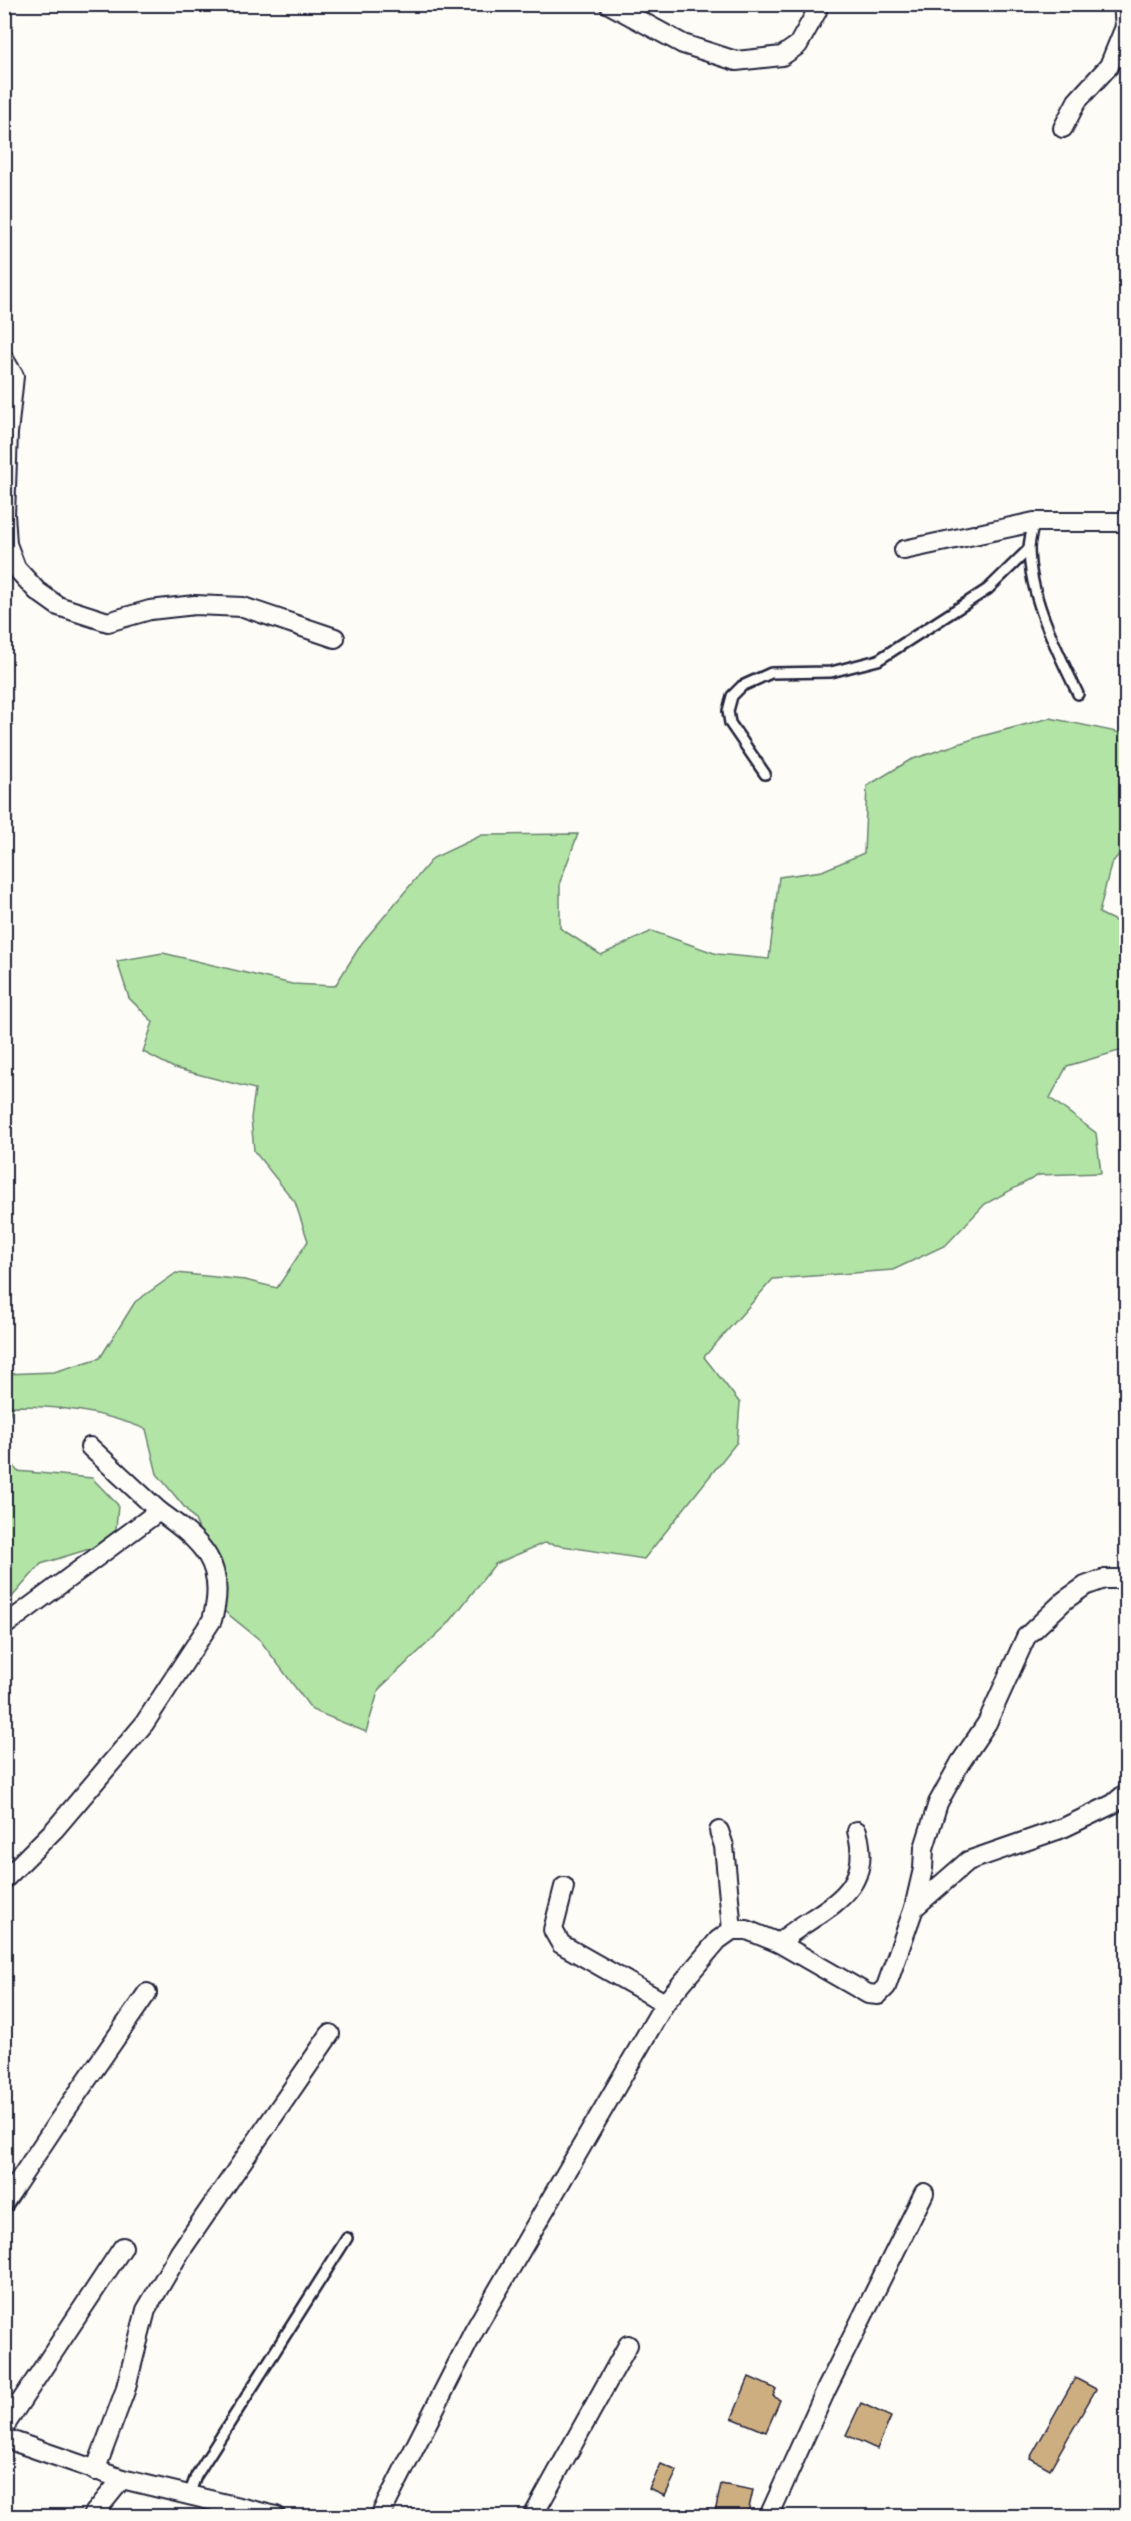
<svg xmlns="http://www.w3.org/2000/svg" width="1131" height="2521" font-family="Mynerve,sans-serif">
	<rect width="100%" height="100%" fill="#fdfcf7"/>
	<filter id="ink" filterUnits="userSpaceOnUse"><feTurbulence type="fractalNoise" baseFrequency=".0167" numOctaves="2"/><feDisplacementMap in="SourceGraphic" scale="12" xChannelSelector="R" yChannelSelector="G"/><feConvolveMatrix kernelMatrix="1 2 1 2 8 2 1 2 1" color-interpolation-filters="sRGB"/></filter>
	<g filter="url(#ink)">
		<!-- green -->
		<g fill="#b2e4a5" stroke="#6a8370" stroke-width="1.5">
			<path d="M1050 718 1126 734V846L1111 864 1099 913 1126 926V1049L1067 1066 1050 1098 1096 1133 1101 1173 1039 1175 985 1204 946 1245 893 1270 773 1279 704 1357 740 1403 737 1442 644 1559 544 1543 495 1564 448 1624 379 1689 366 1732 312 1710 260 1640 218 1606 211 1557 195 1520 157 1474 146 1429C98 1411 63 1406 12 1406L5 1427V1374L54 1372 100 1358 135 1302 176 1273 245 1280 277 1288 308 1241 295 1202 254 1151 251 1118 255 1089 174 1068 143 1052 153 1022 129 998 117 961 163 953 292 984 335 986 362 943 433 858 482 835 578 834 560 882V928L601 955 652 931 717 954 769 959 779 877 822 871 864 853 867 786 910 760 982 736Z"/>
			<path d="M4 1447 17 1471 92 1478 118 1505 115 1541 41 1564 5 1605Z"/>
		</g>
		<!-- building -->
		<g fill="#cdae81" stroke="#22223b" stroke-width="1.5">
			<path d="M749 2377 776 2389 773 2396 780 2400 766 2432 732 2418Z"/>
			<path d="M1075 2378 1096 2389 1050 2469 1030 2458Z"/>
			<path d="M861 2403 891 2417 877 2449 846 2435Z"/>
			<path d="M661 2464 677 2471 665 2496 649 2489Z"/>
			<path d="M721 2484 753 2490 747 2517H714Z"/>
		</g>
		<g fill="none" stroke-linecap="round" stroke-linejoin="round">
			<!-- lane casing -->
			<g stroke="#22223b" stroke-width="14">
				<g id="lane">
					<path d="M1034 522C1032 531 1029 541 1029 549 1030 599 1057 650 1078 694"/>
					<path d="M765 774 730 723 728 711 732 696 742 686 771 673 831 672 878 660 988 589 1029 549"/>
					<path d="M189 2495 196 2476 347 2238"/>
				</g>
			</g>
			<!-- street casing -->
			<g stroke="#22223b" stroke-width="22">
				<g id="street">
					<path d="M609 4 683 44 736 61 782 56 798 45 817 11V4"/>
					<path d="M1063 128 1077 101 1109 66 1125 27 1123 4"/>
					<path d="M4 359 14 376 8 433 5 514 7 544 16 568 37 591 58 606 108 622 150 610 195 605 243 607 335 638"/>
					<path d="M904 550 1034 522H1126"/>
					<path d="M4 1626 159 1511 90 1447"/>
					<path d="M719 1831 724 1846 732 1930"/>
					<path d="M4 1880 55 1829 144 1724 212 1620C228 1564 202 1542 159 1511"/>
					<path d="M564 1887 553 1930 561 1944 665 2003"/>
					<path d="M914 1908 923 1869 924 1848 938 1803 960 1763 987 1723 1026 1637 1065 1600 1085 1586 1104 1579H1126"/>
					<path d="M779 1943C816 1909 876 1898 857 1831"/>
					<path d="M4 2203 55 2126 147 1993"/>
					<path d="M4 2427 123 2247"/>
					<path d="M4 2438 122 2479 276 2516"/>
					<path d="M95 2471 125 2391 146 2310 180 2252 330 2034"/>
					<path d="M92 2516 122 2479"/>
					<path d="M380 2516 474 2331 665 2003 718 1940 732 1930H747L779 1943 868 1994 878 1995 886 1987 914 1908 968 1861 1063 1828 1113 1804 1126 1793"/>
					<path d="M533 2516 628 2345"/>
					<path d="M769 2516 826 2390 924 2193"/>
				</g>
			</g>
			<!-- lane -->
			<use href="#lane" stroke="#fdfcf7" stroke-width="9"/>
			<!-- street -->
			<use href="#street" stroke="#fdfcf7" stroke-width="18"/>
		</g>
	</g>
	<!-- margin -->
	<rect width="1131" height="2521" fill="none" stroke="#fdfcf7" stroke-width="24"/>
	<rect x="12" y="12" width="1107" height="2497" fill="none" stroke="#22223b" stroke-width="2" filter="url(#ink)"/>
</svg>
